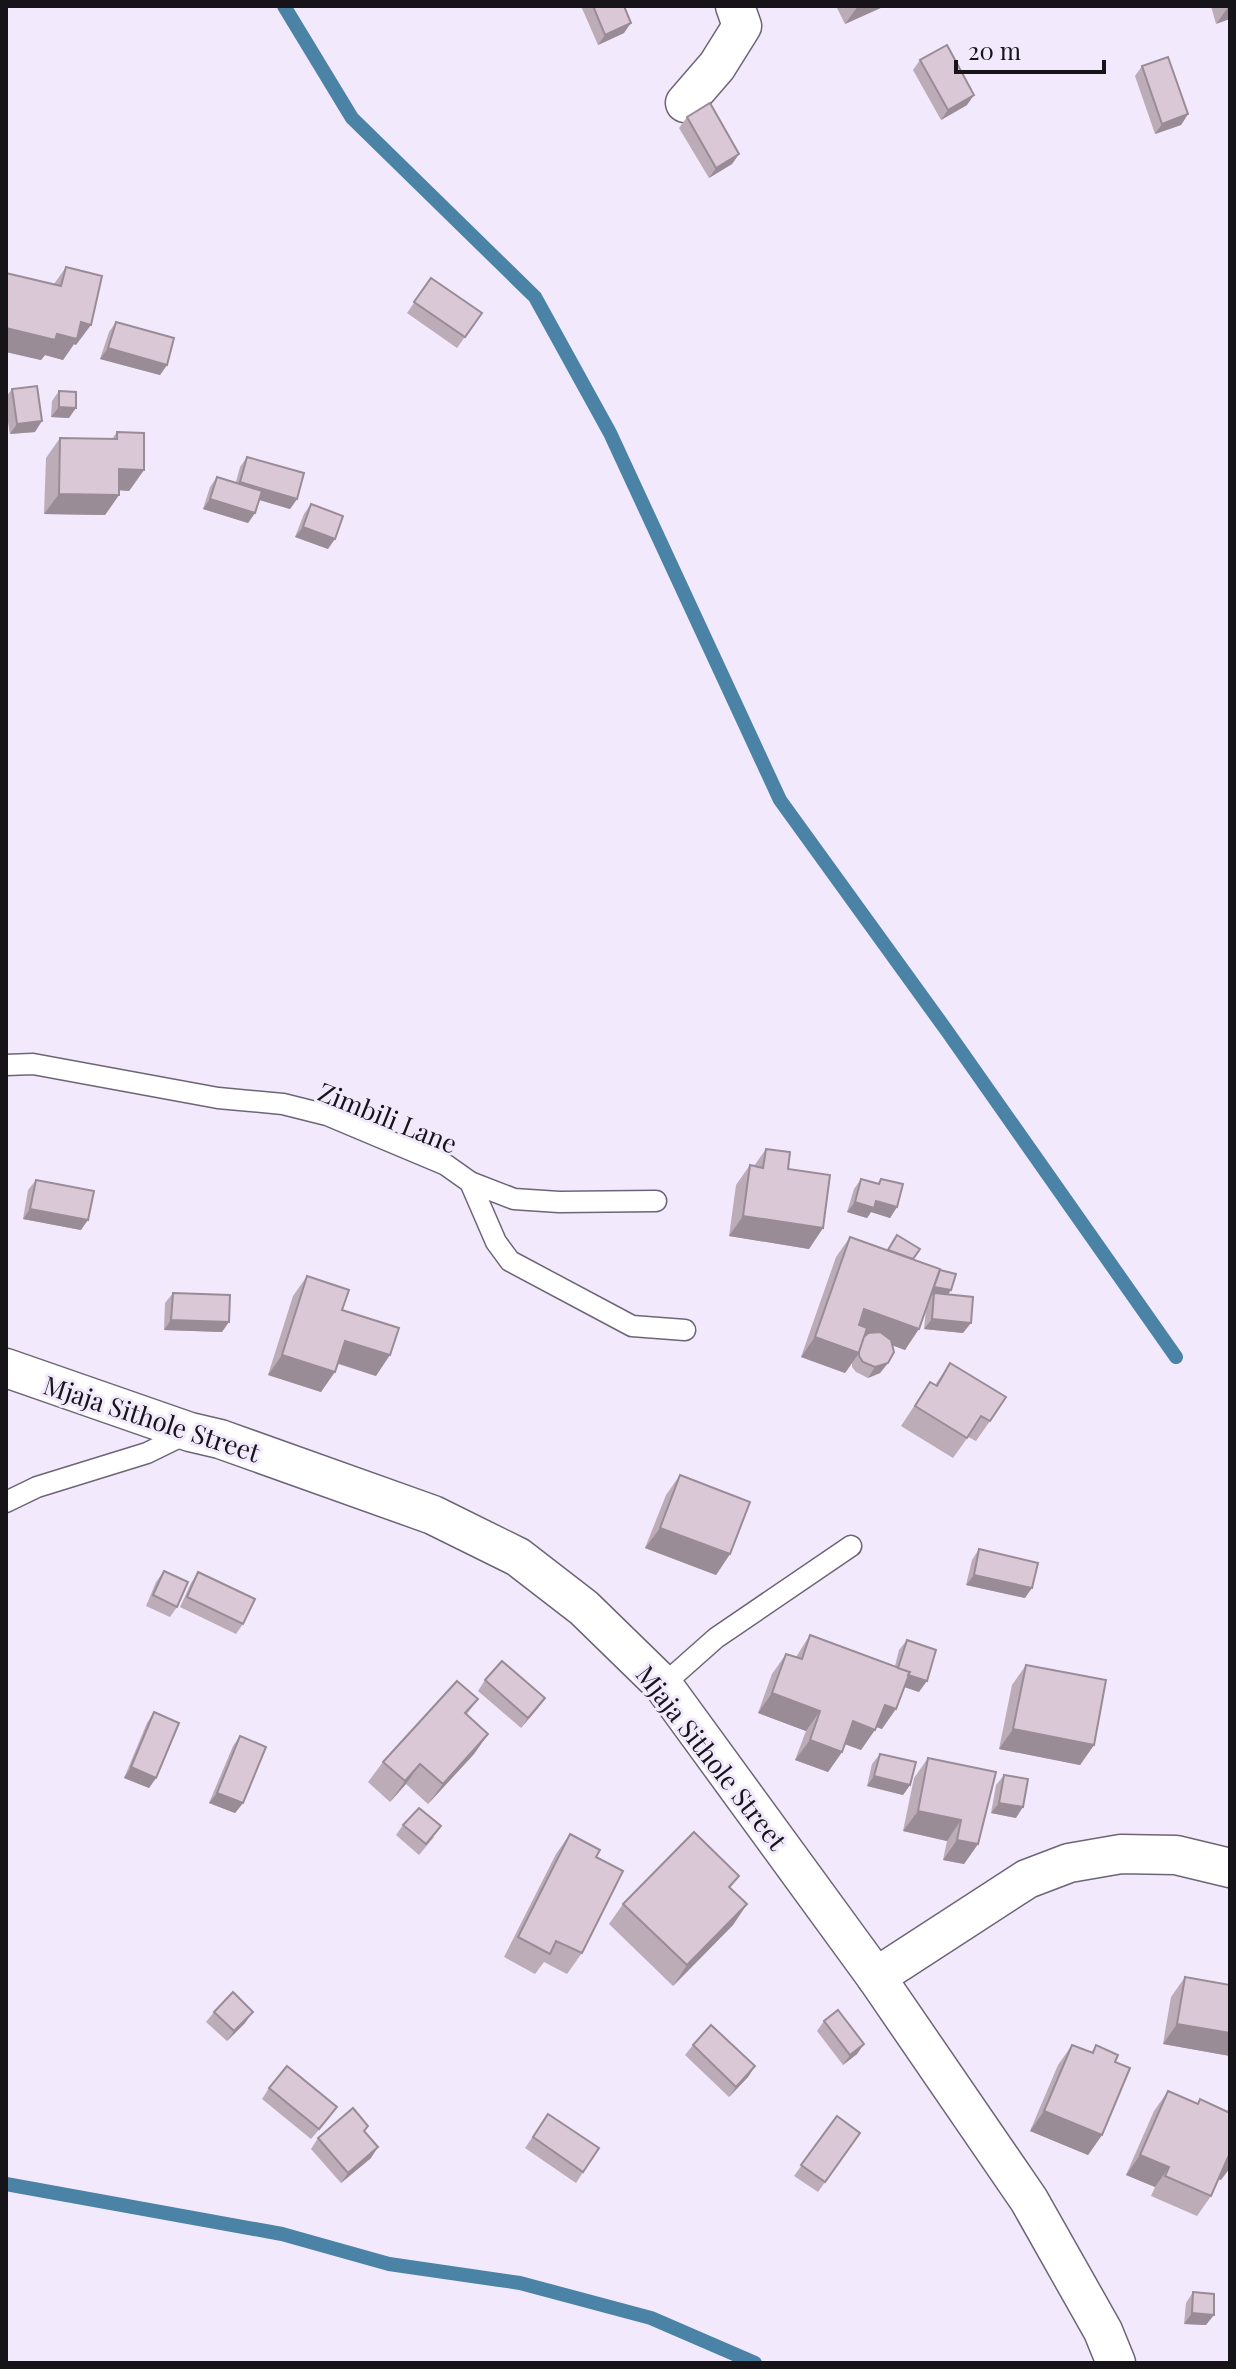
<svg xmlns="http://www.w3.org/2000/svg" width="1236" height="2369" font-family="'Playfair Display',serif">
	<rect width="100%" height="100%" fill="#f2e9fc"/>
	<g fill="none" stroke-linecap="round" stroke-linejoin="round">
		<!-- stream -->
		<g stroke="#4a83a5" stroke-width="14">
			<path d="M284 6 352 118 535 297 610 433 780 800 947 1031 1176 1357"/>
			<path d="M6 2184 282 2234 389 2264 520 2283 651 2318 755 2363"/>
		</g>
		<!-- service casing -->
		<g stroke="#6d6576" stroke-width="23">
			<g id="service">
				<path d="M6 1065 33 1064 218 1098 283 1104 327 1115 446 1165 470 1182 496 1242 510 1261 632 1326 685 1330"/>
				<path d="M470 1182 514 1199 559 1202 656 1201"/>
				<path d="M6 1502 37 1487 147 1453 190 1432"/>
				<path d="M663 1685 716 1638 851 1546"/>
			</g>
		</g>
		<!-- minor casing -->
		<g stroke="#6d6576" stroke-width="41">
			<g id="minor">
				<path d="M685 103 717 66 742 26 735 6"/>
				<path d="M6 1368 190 1432 220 1439 433 1515 518 1557 584 1608 663 1685 876 1977 1029 2200 1103 2331 1116 2363"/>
				<path d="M876 1977 1027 1879 1069 1863 1121 1854 1176 1855 1230 1868"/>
			</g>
		</g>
		<!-- service -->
		<use href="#service" stroke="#fff" stroke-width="20"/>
		<!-- minor -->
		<use href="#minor" stroke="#fff" stroke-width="38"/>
	</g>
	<!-- wall -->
	<g fill="#bbacb8">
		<path d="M581 6H624V33L598 45Z"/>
		<path d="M836 6H885L845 24Z"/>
		<path d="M1211 6H1230L1216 24Z"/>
		<path d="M920 60 967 105 941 120 913 70Z"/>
		<path d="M1142 66 1188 114 1181 125 1155 134 1135 76Z"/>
		<path d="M687 117 739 154 732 164 709 178 679 128Z"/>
		<path d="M66 267 76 345 74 344 63 360 45 355 41 360 6 352V273L54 284Z"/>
		<path d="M431 278 482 313 457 348 407 313Z"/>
		<path d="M116 322 167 365 160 375 100 359 109 332Z"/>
		<path d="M12 389 35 432 10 434 6 410V397Z"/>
		<path d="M59 391 69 418 51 417 52 401Z"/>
		<path d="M117 432 144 470 129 491 119 490V495L105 515 44 514 46 458 60 438 112 439Z"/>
		<path d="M247 457 297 499 290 509 259 500 255 513 248 523 203 509 210 487 217 477 236 482 240 467Z"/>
		<path d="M311 504 328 549 295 537 304 514Z"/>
		<path d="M766 1149 823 1228 809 1249 729 1236 736 1185 750 1165 754 1166Z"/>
		<path d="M861 1179 878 1183 881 1179 897 1207 890 1218 871 1212 867 1218 847 1212 854 1189Z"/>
		<path d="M36 1180 81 1230 23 1219 28 1190Z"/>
		<path d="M897 1235 913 1259 948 1294 963 1333 924 1329 926 1309 905 1350 892 1345 888 1363 880 1373 868 1378 856 1372 852 1367V1363L845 1373 801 1357 836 1257 850 1237 887 1250Z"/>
		<path d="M307 1276 342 1310 376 1376 338 1364 321 1392 268 1375 293 1296Z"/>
		<path d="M173 1293 222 1332 164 1330 165 1303Z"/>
		<path d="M950 1363 990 1421 976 1441 968 1437 953 1458 901 1426 930 1382 935 1385Z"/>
		<path d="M680 1475 730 1554 716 1575 645 1548 666 1495Z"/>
		<path d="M979 1549 1025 1598 966 1585 972 1560Z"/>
		<path d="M164 1571 177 1607 170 1617 146 1606 156 1582Z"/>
		<path d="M198 1572 243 1624 236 1634 180 1607 191 1583Z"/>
		<path d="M810 1635 895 1666 899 1650 907 1640 919 1692 904 1687 882 1729 876 1727 861 1750 845 1744 842 1752 828 1772 795 1760 806 1731 758 1713 772 1674 786 1654 796 1657Z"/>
		<path d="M1026 1665 1094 1745 1080 1765 999 1749 1012 1685Z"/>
		<path d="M485 1680 545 1698 521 1728 478 1691Z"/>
		<path d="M478 1699 467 1714 488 1734 474 1754 428 1804 406 1784 390 1802 368 1782 383 1762Z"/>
		<path d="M154 1712 156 1778 149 1788 124 1778 147 1723Z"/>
		<path d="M240 1736 243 1803 235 1813 209 1803 233 1746Z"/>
		<path d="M880 1754 910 1785 903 1795 867 1786 872 1764Z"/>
		<path d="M928 1758 978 1844 964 1864 943 1860 947 1841 903 1831 914 1778Z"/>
		<path d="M1004 1775 1016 1818 991 1813 996 1785Z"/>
		<path d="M403 1825 434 1837 419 1855 396 1835Z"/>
		<path d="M570 1834 596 1857 582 1953 567 1974 544 1962 535 1974 504 1957 556 1854Z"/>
		<path d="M739 1876 730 1888 747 1904 733 1925 673 1986 609 1924 623 1904Z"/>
		<path d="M1185 1977 1230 1985V2056L1163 2044 1171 1997Z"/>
		<path d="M214 2012 245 2023 227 2041 206 2022Z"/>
		<path d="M824 2021 864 2044 857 2054 843 2065 817 2031Z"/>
		<path d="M693 2045 755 2066 748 2077 729 2097 685 2055Z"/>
		<path d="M1072 2045 1091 2053 1096 2045 1102 2135 1088 2155 1030 2131 1058 2065Z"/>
		<path d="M269 2088 329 2118 311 2139 262 2099Z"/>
		<path d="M1168 2091 1197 2104 1200 2099 1221 2180 1218 2179 1211 2196 1197 2216 1151 2196 1155 2187 1126 2175 1154 2111Z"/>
		<path d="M548 2114 599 2148 576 2183 525 2148Z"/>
		<path d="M837 2116 860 2133 818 2192 794 2176Z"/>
		<path d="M368 2126 364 2132 371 2158 341 2183 311 2149 318 2138Z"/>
		<path d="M1193 2292 1206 2325 1184 2324 1186 2303Z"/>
	</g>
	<!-- shaded-wall -->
	<g fill="#998c96">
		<path d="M858 6H885L845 24Z"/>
		<path d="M1229 6H1230V19L1216 24Z"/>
		<path d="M631 23 624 33 598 45 605 35Z"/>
		<path d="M974 95 967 105 941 120 948 110Z"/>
		<path d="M1188 114 1181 125 1155 134 1162 124Z"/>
		<path d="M739 154 732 164 709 178 716 168Z"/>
		<path d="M81 322 91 325 76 345 74 344 63 360 45 355 41 360 6 352V328Z"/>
		<path d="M108 348 167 365 160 375 100 359Z"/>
		<path d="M59 407 76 408 69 418 51 417Z"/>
		<path d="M42 421 35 432 10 434 17 424Z"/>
		<path d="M119 469 144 470 129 491 105 489Z"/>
		<path d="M240 482 297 499 290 509 233 492Z"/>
		<path d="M59 494 119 495 105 515 44 514Z"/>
		<path d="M210 499 255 513 248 523 203 509Z"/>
		<path d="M303 527 335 539 328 549 295 537Z"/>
		<path d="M876 1201 897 1207 890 1218 871 1212 867 1218 847 1212 855 1202Z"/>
		<path d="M30 1209 88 1220 81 1230 23 1219Z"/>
		<path d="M743 1216 823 1228 809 1249 729 1236Z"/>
		<path d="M934 1287 951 1290 944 1301 934 1293 930 1298Z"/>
		<path d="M864 1309 919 1329 905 1350 850 1330Z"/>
		<path d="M932 1319 971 1323 963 1333 924 1329Z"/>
		<path d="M171 1320 229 1322 222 1332 164 1330Z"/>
		<path d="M815 1337 859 1353 845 1373 801 1357Z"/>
		<path d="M345 1341 390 1355 376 1376 331 1361Z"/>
		<path d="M282 1355 335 1372 321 1392 268 1375Z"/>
		<path d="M888 1363 880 1373 868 1378 875 1367Z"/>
		<path d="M660 1528 730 1554 716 1575 645 1548Z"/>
		<path d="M974 1575 1032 1588 1025 1598 966 1585Z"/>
		<path d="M897 1672 927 1681 919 1692 890 1682Z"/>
		<path d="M772 1693 820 1711 806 1731 758 1713Z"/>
		<path d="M545 1698 538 1708 521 1728 528 1718Z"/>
		<path d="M885 1705 896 1709 882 1729 871 1725Z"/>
		<path d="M853 1721 875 1730 861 1750 839 1742Z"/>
		<path d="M1013 1729 1094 1745 1080 1765 999 1749Z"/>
		<path d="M488 1734 474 1754 428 1804 443 1784Z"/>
		<path d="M810 1740 842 1752 828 1772 795 1760Z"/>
		<path d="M420 1764 406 1784 390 1802 405 1781Z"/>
		<path d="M131 1767 156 1778 149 1788 124 1778Z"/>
		<path d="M874 1776 910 1785 903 1795 867 1786Z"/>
		<path d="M217 1793 243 1803 235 1813 209 1803Z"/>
		<path d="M999 1803 1023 1807 1016 1818 991 1813Z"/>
		<path d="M918 1811 961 1820 947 1841 903 1831Z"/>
		<path d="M957 1840 978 1844 964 1864 943 1860Z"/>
		<path d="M747 1904 733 1925 673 1986 687 1965Z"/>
		<path d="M253 2012 245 2023 227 2041 234 2031Z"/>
		<path d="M1177 2024 1230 2033V2056L1163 2044Z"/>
		<path d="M864 2044 857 2054 843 2065 850 2055Z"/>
		<path d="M755 2066 748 2077 729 2097 736 2087Z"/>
		<path d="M1044 2111 1102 2135 1088 2155 1030 2131Z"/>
		<path d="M378 2147 371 2158 341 2183 348 2173Z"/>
		<path d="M1140 2155 1169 2167 1155 2187 1126 2175Z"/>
		<path d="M1228 2157 1230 2158V2168L1221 2180 1213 2177Z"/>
		<path d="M1192 2313 1214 2315 1206 2325 1184 2324Z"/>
	</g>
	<!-- building -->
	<g fill="#dac8d6" stroke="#998c96" stroke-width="2">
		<path d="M593 6H624L631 23 605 35Z"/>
		<path d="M947 45 974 95 948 110 920 60Z"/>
		<path d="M1168 57 1188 114 1162 124 1142 66Z"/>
		<path d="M710 103 739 154 716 168 687 117Z"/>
		<path d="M66 267 102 276 91 325 81 322 77 339 57 334 55 340 6 328V273L61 286Z"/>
		<path d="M431 278 482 313 465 337 414 302Z"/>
		<path d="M116 322 174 338 167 365 108 348Z"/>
		<path d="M37 386 42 421 17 424 12 389Z"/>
		<path d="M59 391 76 392V408L59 407Z"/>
		<path d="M117 432 144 433V470L119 469V495L59 494 60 438 117 439Z"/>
		<path d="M247 457 304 473 297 499 240 482Z"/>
		<path d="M217 477 262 491 255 513 210 499Z"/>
		<path d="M311 504 343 516 335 539 303 527Z"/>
		<path d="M766 1149 790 1152 788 1169 830 1175 823 1228 743 1216 750 1165 763 1168Z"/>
		<path d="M861 1179 879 1184 881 1179 903 1184 897 1207 876 1201 874 1208 855 1202Z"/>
		<path d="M36 1180 94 1191 88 1220 30 1209Z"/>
		<path d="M897 1235 920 1249 913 1259 888 1250Z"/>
		<path d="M850 1237 940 1269 919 1329 864 1309 859 1325 867 1328 859 1353 815 1337Z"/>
		<path d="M940 1270 956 1274 951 1290 934 1287Z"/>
		<path d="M307 1276 349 1290 342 1310 399 1328 390 1355 345 1341 335 1372 282 1355Z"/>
		<path d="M173 1293 230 1295 229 1322 171 1320Z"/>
		<path d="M934 1293 973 1297 971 1323 932 1319Z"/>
		<path d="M880 1332 891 1340 894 1352 888 1363 875 1367 863 1362 859 1356V1352L864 1337 868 1333Z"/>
		<path d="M950 1363 1006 1397 990 1421 981 1416 967 1438 915 1406 930 1382 937 1386Z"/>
		<path d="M680 1475 750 1502 730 1554 660 1528Z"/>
		<path d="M979 1549 1038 1563 1032 1588 974 1575Z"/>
		<path d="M164 1571 188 1582 177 1607 153 1595Z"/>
		<path d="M198 1572 255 1599 243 1624 187 1597Z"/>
		<path d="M810 1635 910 1672 896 1709 885 1705 875 1730 853 1721 842 1752 810 1740 820 1711 772 1693 786 1654 802 1659Z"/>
		<path d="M907 1640 936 1650 927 1681 908 1675 910 1672 898 1668Z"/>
		<path d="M502 1661 545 1698 528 1718 485 1680Z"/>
		<path d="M1026 1665 1106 1680 1094 1745 1013 1729Z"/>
		<path d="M457 1681 478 1699 465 1713 488 1734 443 1784 420 1764 405 1781 383 1762Z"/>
		<path d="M154 1712 179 1723 156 1778 131 1767Z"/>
		<path d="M240 1736 266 1747 243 1803 217 1793Z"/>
		<path d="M880 1754 916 1762 910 1785 874 1776Z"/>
		<path d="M928 1758 996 1772 978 1844 957 1840 961 1820 918 1811Z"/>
		<path d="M1004 1775 1028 1779 1023 1807 999 1803Z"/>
		<path d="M419 1808 441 1826 426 1844 403 1825Z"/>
		<path d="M694 1832 739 1876 729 1887 747 1904 687 1965 623 1904Z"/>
		<path d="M570 1834 600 1850 596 1857 623 1871 582 1953 556 1941 550 1954 518 1937Z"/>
		<path d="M1185 1977 1230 1985V2033L1177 2024Z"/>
		<path d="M233 1992 253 2012 234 2031 214 2012Z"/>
		<path d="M838 2010 864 2044 850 2055 824 2021Z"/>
		<path d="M711 2025 755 2066 736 2087 693 2045Z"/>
		<path d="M1072 2045 1093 2053 1096 2045 1118 2055 1115 2062 1130 2068 1102 2135 1044 2111Z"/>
		<path d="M287 2066 337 2107 319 2129 269 2088Z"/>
		<path d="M1168 2091 1198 2104 1200 2099 1230 2113V2158L1228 2157 1211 2196 1165 2176 1169 2167 1140 2155Z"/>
		<path d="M353 2108 368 2126 364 2131 378 2147 348 2173 318 2138Z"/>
		<path d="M548 2114 599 2148 583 2172 533 2137Z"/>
		<path d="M837 2116 860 2133 825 2182 801 2165Z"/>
		<path d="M1193 2292 1214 2294V2315L1192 2313Z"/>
	</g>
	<g text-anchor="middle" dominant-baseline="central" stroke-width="6" stroke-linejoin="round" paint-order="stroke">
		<!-- street labels -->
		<g font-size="26" fill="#161319" stroke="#f2e9fc">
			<text transform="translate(388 1117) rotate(22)">Zimbili Lane</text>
			<text transform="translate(152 1418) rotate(18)">Mjaja Sithole Street</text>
			<text transform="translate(712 1757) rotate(52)">Mjaja Sithole Street</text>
		</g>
	</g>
	<!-- border -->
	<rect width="1236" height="2369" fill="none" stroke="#161319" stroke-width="16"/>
	<!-- scale -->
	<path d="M956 60v12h148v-12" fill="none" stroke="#161319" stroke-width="4"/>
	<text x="968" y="60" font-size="24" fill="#161319" stroke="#f2e9fc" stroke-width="6" paint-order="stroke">20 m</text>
</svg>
